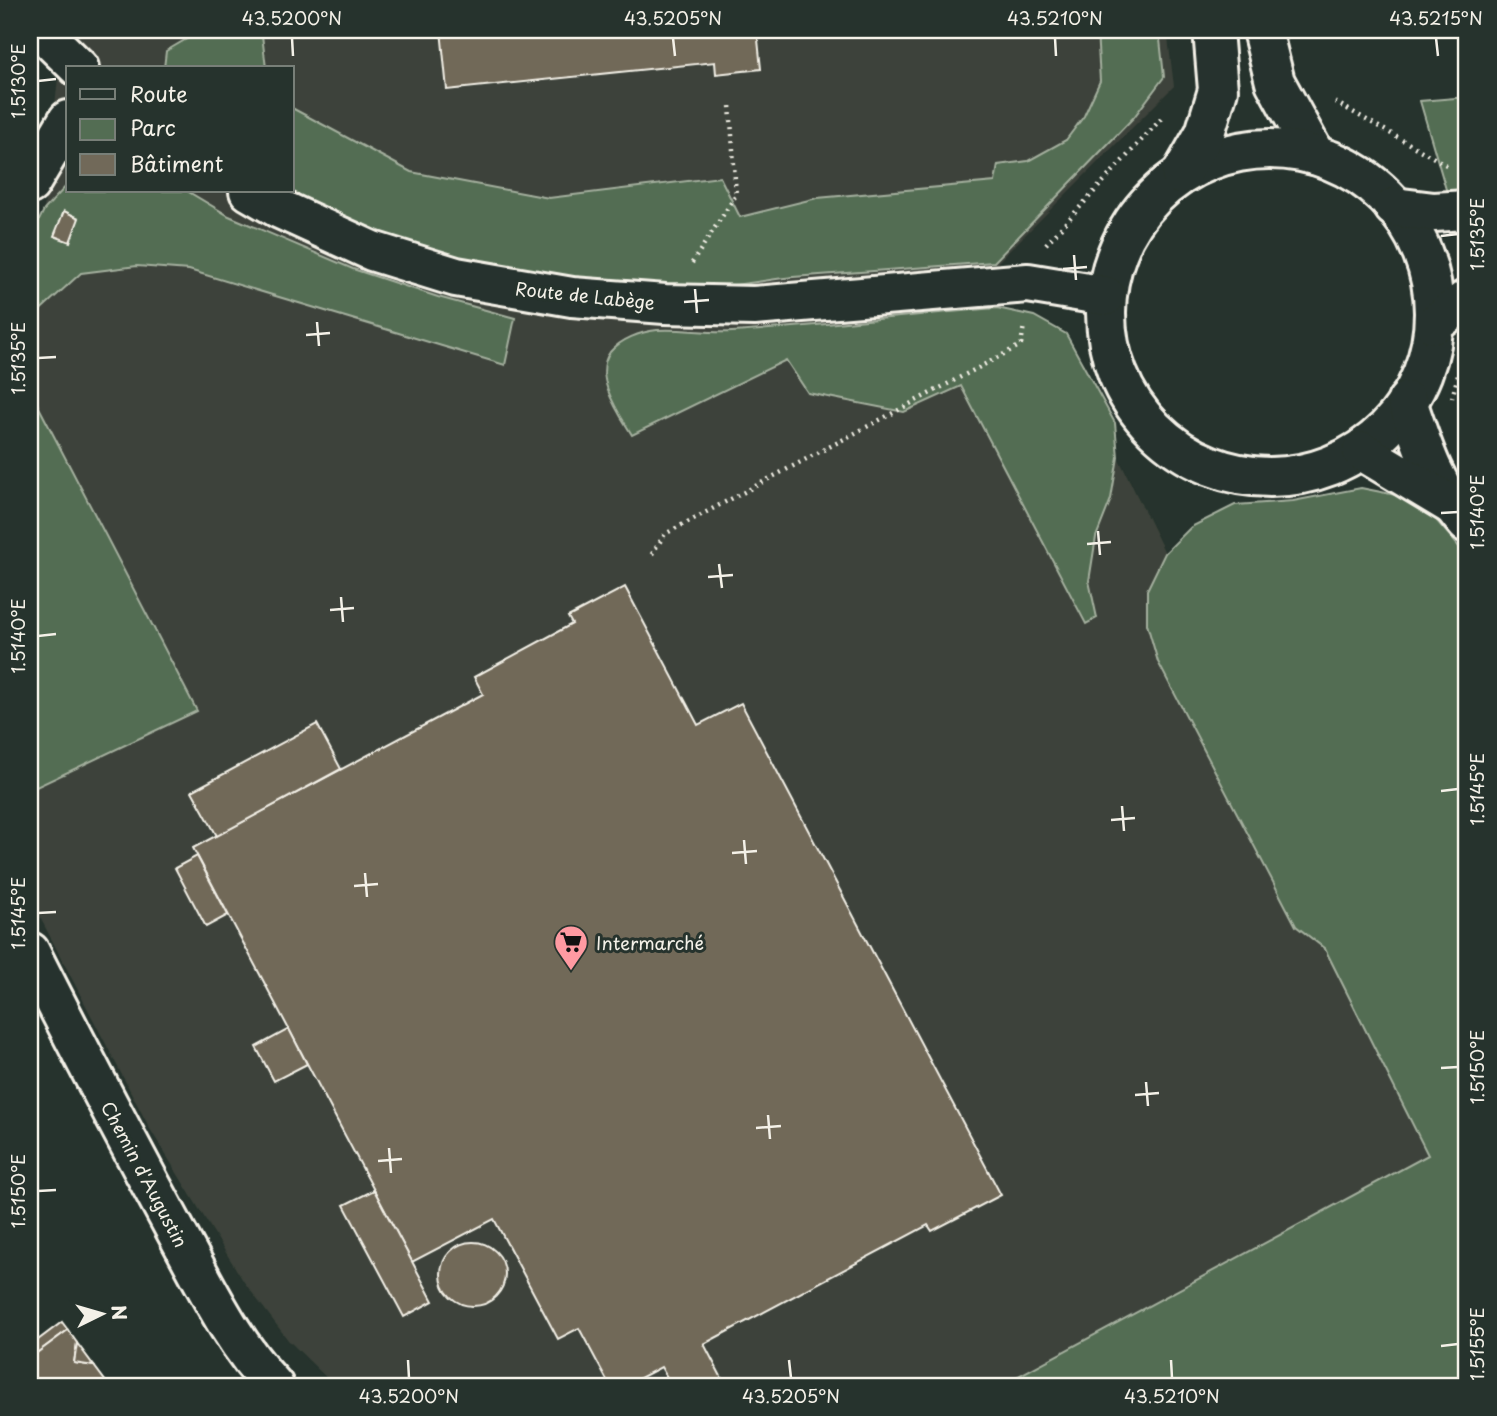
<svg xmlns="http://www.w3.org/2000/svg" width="1497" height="1416" font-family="'Playpen Sans',sans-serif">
	<rect width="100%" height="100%" fill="#26332d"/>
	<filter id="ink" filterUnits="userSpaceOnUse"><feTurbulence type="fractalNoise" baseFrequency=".0143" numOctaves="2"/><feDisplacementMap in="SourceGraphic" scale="14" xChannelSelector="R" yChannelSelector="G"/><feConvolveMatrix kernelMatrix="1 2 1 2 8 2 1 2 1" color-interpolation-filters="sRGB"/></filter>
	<g filter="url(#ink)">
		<!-- built -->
		<path fill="#3c433a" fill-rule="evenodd" d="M63 30H1167L1174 86 997 263V307L1034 316 1066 334 1114 423 1118 457 1165 553 1147 590V624L1296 926 1325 949 1428 1155 1000 1386H335L288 1340 244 1282 150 1129 30 898V239L44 209ZM68 68H292V191H68Z"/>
		<!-- green -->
		<g fill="#536d53" stroke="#a4af9e" stroke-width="2">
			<path d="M1097 30H1159L1164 77 1134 117 994 262C927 267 860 272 793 277 765 280 737 286 709 287 582 289 398 260 290 191H292V108L411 172 549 198 720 177 740 217 817 198 995 182 998 165 1028 161 1066 140 1084 116 1100 81Z"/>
			<path d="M262 35 266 68H164L166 51 190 37Z"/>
			<path d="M1467 97V261L1420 101Z"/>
			<path d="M68 184V191H187L229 216 353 269 438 297 515 318 505 365 189 270 137 266 81 273 36 314 30 336V239L44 210Z"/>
			<path d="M997 308 1034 316 1066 334 1115 423 1118 457 1111 499 1096 537 1089 581 1097 618 1086 624 961 386 904 412 808 393 786 360 632 435C620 415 592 376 610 352 621 339 640 332 657 330 682 328 707 334 732 332 820 326 908 315 997 308Z"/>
			<path d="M30 390 197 711 30 790Z"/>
			<path d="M1361 488 1406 497 1437 521 1467 556V1386H1000L1428 1155 1325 949 1296 926 1158 662 1147 624V590L1165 553 1191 527 1235 505 1293 501Z"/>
		</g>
		<!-- building -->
		<g fill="#716959" stroke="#f4f1e8" stroke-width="2">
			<path d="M441 30H757L761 69 716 74 715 62 447 90Z"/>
			<path d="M64 211 79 218 70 242 54 236Z"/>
			<path d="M625 587 698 725 741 703 1001 1195 932 1231 928 1225 704 1344 726 1386H672L661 1367 625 1386H610L579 1328 558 1339 494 1219 412 1262 193 848 483 694 474 677 572 624 568 617Z"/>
			<path d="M317 724 341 769 217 836 192 791Z"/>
			<path d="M197 856 228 915 206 927 175 868Z"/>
			<path d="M289 1029 307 1064 274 1081 256 1047Z"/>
			<path d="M374 1190 433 1301 404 1317 344 1205Z"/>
			<circle cx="473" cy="1274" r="32"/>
			<path d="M62 1322 68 1330 30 1358V1346Z"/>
			<path d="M68 1330 77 1343 74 1363 94 1366 109 1386H30V1358Z"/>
			<path d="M77 1343 94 1366 74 1363Z"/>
		</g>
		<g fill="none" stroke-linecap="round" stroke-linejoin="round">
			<!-- minor casing -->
			<g stroke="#f4f1e8" stroke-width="44">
				<g id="minor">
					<path d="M40 30 79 68"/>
					<path d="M1262 30 1275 82 1315 155"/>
					<circle cx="1270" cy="313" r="164"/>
					<path d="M1181 175 1205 133 1218 90 1213 30"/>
					<path d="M30 184 68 120"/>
					<path d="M249 191 280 209 372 251 456 277 572 297 665 304 754 306 1028 283 1106 296"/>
					<path d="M1394 207 1434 212 1467 210"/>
					<path d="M1434 324 1467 299"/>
					<path d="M1407 401C1423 448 1434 486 1467 523"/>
					<path d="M1362 451 1450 504"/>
					<path d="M30 952C78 1047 127 1141 178 1235 207 1288 232 1342 274 1386"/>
				</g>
			</g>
			<!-- path -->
			<g stroke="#f4f1e8" stroke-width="4.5" stroke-dasharray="2 5" stroke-linecap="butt">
				<path d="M1335 102 1450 167"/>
				<path d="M1046 244 1161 119"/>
				<path d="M692 263 736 195 730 105"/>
				<path d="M1452 398 1463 356"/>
				<path d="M652 554 665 534 1021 345 1024 325"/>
			</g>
			<!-- minor -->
			<use href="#minor" stroke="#26332d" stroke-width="38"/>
		</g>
	</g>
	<!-- ticks -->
	<path fill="none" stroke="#f4f1e8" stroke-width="2.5" d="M292 38 293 56M673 38 675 56M1055 38 1056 56M1436 38 1438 56M38 81 56 79M1441 236 1458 234M1074 255 1076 280M1063 269 1087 267M695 289 697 313M684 302 709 300M317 322 319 346M306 335 330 333M38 358 56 357M1441 513 1458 512M1098 531 1100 555M1087 544 1111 542M719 564 722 588M708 577 733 575M341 597 343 622M330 610 354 608M38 636 56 634M1441 791 1458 789M1122 806 1124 831M1111 820 1135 818M744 840 746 864M732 853 757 851M365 873 367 897M354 886 378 884M38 913 56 912M1441 1068 1458 1067M1146 1082 1148 1106M1135 1095 1159 1093M768 1115 770 1139M756 1128 781 1126M389 1148 391 1173M378 1161 402 1159M38 1191 56 1190M1441 1346 1458 1344M408 1360 409 1378M789 1360 791 1378M1171 1360 1172 1378"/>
	<!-- icons -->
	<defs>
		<g id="supermarket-pin" transform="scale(1.75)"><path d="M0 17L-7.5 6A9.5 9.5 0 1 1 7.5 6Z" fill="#ff9aa2" stroke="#26332d"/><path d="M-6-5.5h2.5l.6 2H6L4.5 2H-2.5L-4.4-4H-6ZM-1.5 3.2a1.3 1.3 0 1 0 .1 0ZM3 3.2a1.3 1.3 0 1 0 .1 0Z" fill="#111"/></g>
	</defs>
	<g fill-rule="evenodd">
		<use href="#supermarket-pin" x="571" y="942"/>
	</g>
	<g text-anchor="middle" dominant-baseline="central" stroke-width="6" stroke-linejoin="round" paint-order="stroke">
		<!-- street labels -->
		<g font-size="18" fill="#f4f1e8" stroke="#26332d">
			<text transform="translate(585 295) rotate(6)">Route de Labège</text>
			<text transform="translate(145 1174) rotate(62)">Chemin d'Augustin</text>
		</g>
		<!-- poi labels -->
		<g font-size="18" fill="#f4f1e8" stroke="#26332d" text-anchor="start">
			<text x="596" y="942">Intermarché</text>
		</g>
	</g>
	<!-- margin -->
	<rect width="1497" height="1416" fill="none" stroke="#26332d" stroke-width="77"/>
	<!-- legend -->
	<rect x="66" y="66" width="228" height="126" fill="#26332d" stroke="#787f78" stroke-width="2"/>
	<rect x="80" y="89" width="35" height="10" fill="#26332d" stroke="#787f78" stroke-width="2"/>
	<text x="130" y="102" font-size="21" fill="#f4f1e8">Route</text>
	<rect x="80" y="119" width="35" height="21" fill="#536d53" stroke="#787f78" stroke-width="2"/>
	<text x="130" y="136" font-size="21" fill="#f4f1e8">Parc</text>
	<rect x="80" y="154" width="35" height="21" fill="#716959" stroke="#787f78" stroke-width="2"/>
	<text x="130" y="172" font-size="21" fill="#f4f1e8">Bâtiment</text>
	<!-- north arrow -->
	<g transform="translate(102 1314) rotate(85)" stroke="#26332d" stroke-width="5" paint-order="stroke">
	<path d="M0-5L12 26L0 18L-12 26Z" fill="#f4f1e8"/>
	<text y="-10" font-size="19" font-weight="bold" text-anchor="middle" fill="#f4f1e8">N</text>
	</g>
	<rect x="38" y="38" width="1420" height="1340" fill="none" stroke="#f4f1e8" stroke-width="2.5"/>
	<g font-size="18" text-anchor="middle" fill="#f4f1e8">
		<text x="292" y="25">43.5200°N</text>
		<text x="673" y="25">43.5205°N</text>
		<text x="1055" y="25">43.5210°N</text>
		<text x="1436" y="25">43.5215°N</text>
		<text transform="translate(19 81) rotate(-90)" y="6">1.5130°E</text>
		<text transform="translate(1478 234) rotate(-90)" y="6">1.5135°E</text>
		<text transform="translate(19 358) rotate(-90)" y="6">1.5135°E</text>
		<text transform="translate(1478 512) rotate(-90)" y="6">1.5140°E</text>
		<text transform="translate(19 636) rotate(-90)" y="6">1.5140°E</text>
		<text transform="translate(1478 789) rotate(-90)" y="6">1.5145°E</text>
		<text transform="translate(19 913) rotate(-90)" y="6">1.5145°E</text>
		<text transform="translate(1478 1067) rotate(-90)" y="6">1.5150°E</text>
		<text transform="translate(19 1191) rotate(-90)" y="6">1.5150°E</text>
		<text transform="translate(1478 1344) rotate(-90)" y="6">1.5155°E</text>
		<text x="409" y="1403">43.5200°N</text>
		<text x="791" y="1403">43.5205°N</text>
		<text x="1172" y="1403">43.5210°N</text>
	</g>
</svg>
